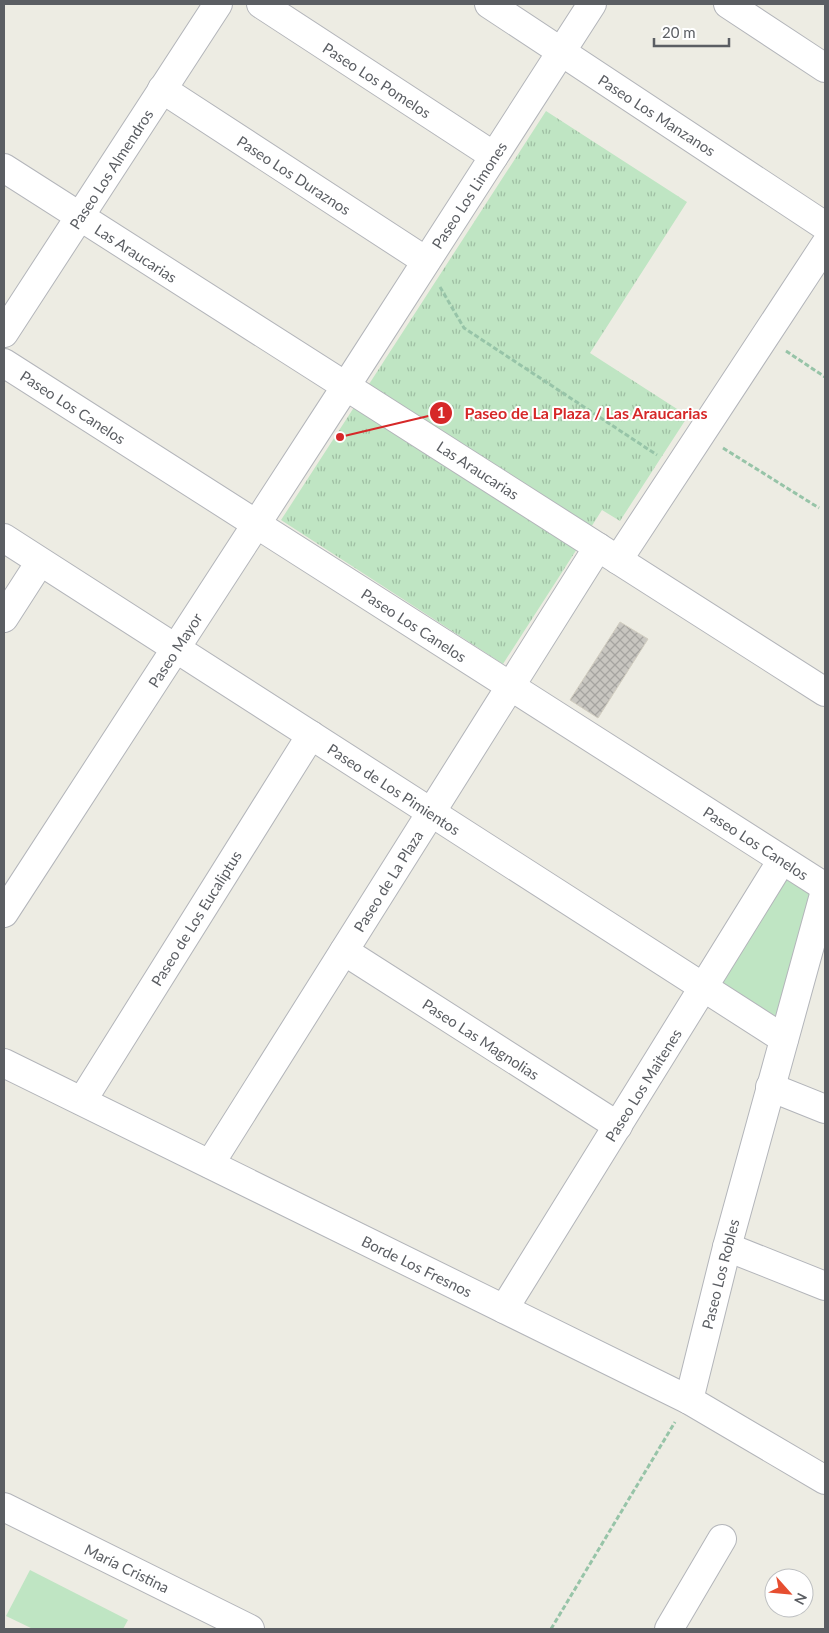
<svg xmlns="http://www.w3.org/2000/svg" width="829" height="1633" font-family="Lato,sans-serif">
	<defs>
		<pattern id="park-tufts" width="24" height="20" patternUnits="userSpaceOnUse" patternTransform="scale(1.25)"><rect width="24" height="20" fill="#bfe5c3"/><path d="M3 7l-1-3M5 7V3M7 7l1-3M15 17l-1-3M17 17v-4M19 17l1-3" fill="none" stroke="#9ebda2"/></pattern>
		<pattern id="building-cross-hatch" width="8" height="8" patternUnits="userSpaceOnUse" patternTransform="scale(1.25)"><rect width="8" height="8" fill="#c8c6c0"/><path d="M0 0l8 8M0 8l8-8" fill="none" stroke="#a5a4a0"/></pattern>
	</defs>
	<rect width="100%" height="100%" fill="#edece3"/>
	<!-- grass -->
	<g fill="#bfe5c3">
		<path d="M783 869 813 888 779 1019H770L714 984Z"/>
		<path d="M30 1570 128 1620 123 1629H33L6 1616Z"/>
	</g>
	<!-- park -->
	<path fill="url(#park-tufts)" d="M546 111 687 202 590 353 688 416 620 521 602 510 503 664 281 520Z"/>
	<!-- building -->
	<path fill="url(#building-cross-hatch)" stroke="#d2cec1" d="M620 622 648 639 598 718 570 700Z"/>
	<g fill="none" stroke-linecap="round" stroke-linejoin="round">
		<!-- minor casing -->
		<g stroke="#b3b5ba" stroke-width="30">
			<g id="minor">
				<path d="M261 4 494 156"/>
				<path d="M489 4 825 226"/>
				<path d="M728 4 825 68"/>
				<path d="M162 89 426 261"/>
				<path d="M4 168 825 692"/>
				<path d="M4 333 218 4"/>
				<path d="M4 363 825 887"/>
				<path d="M4 538 784 1039"/>
				<path d="M618 560 825 245"/>
				<path d="M4 618 40 562"/>
				<path d="M4 913 346 386 592 4"/>
				<path d="M344 951 618 1126"/>
				<path d="M4 1063 689 1400 825 1480"/>
				<path d="M770 1087 825 1109"/>
				<path d="M82 1101 311 735"/>
				<path d="M210 1164 598 547"/>
				<path d="M727 1247 825 1286"/>
				<path d="M504 1309 782 860"/>
				<path d="M689 1400 727 1247 825 891"/>
				<path d="M4 1507 250 1629"/>
				<path d="M669 1629 722 1539"/>
			</g>
		</g>
		<!-- path -->
		<g stroke="#97c4a8" stroke-width="3" stroke-dasharray="5 2.5" stroke-linecap="butt">
			<path d="M440 287 464 328 657 455"/>
			<path d="M786 351 825 377"/>
			<path d="M723 448 819 508"/>
			<path d="M551 1629 675 1422"/>
		</g>
		<!-- minor -->
		<use href="#minor" stroke="#fff" stroke-width="28"/>
	</g>
	<g text-anchor="middle" dominant-baseline="central" stroke-width="4" stroke-linejoin="round" paint-order="stroke">
		<!-- street labels -->
		<g font-size="15" fill="#5b5e63" stroke="#fff">
			<text transform="translate(377 80) rotate(33)">Paseo Los Pomelos</text>
			<text transform="translate(657 115) rotate(33)">Paseo Los Manzanos</text>
			<text transform="translate(111 169) rotate(-57)">Paseo Los Almendros</text>
			<text transform="translate(294 175) rotate(33)">Paseo Los Duraznos</text>
			<text transform="translate(469 195) rotate(-57)">Paseo Los Limones</text>
			<text transform="translate(136 253) rotate(33)">Las Araucarias</text>
			<text transform="translate(73 407) rotate(33)">Paseo Los Canelos</text>
			<text transform="translate(478 470) rotate(33)">Las Araucarias</text>
			<text transform="translate(414 625) rotate(33)">Paseo Los Canelos</text>
			<text transform="translate(175 650) rotate(-57)">Paseo Mayor</text>
			<text transform="translate(394 789) rotate(33)">Paseo de Los Pimientos</text>
			<text transform="translate(756 843) rotate(33)">Paseo Los Canelos</text>
			<text transform="translate(388 881) rotate(-58)">Paseo de La Plaza</text>
			<text transform="translate(196 918) rotate(-58)">Paseo de Los Eucaliptus</text>
			<text transform="translate(481 1039) rotate(33)">Paseo Las Magnolias</text>
			<text transform="translate(643 1085) rotate(-58)">Paseo Los Maitenes</text>
			<text transform="translate(417 1266) rotate(26)">Borde Los Fresnos</text>
			<text transform="translate(720 1274) rotate(-76)">Paseo Los Robles</text>
			<text transform="translate(127 1568) rotate(26)">María Cristina</text>
		</g>
	</g>
	<!-- callouts -->
	<path fill="none" stroke="#d62828" stroke-width="2" d="M340 437L441 413"/>
	<g fill="#d62828" stroke="#fff" stroke-width="2">
		<circle cx="340" cy="437" r="5"/>
		<circle cx="441" cy="413" r="12"/>
	</g>
	<g font-size="15" text-anchor="middle" font-weight="bold" fill="#fff">
		<text x="441" y="418">1</text>
	</g>
	<g font-size="16" text-anchor="middle" font-weight="bold" fill="#d62828" stroke="#fff" stroke-width="4" stroke-linejoin="round" paint-order="stroke">
		<text x="586" y="419">Paseo de La Plaza / Las Araucarias</text>
	</g>
	<!-- border -->
	<rect width="829" height="1633" fill="none" stroke="#5b5e63" stroke-width="10"/>
	<!-- north arrow -->
	<g transform="translate(789 1593) rotate(117)"><circle r="24" fill="#ffffff" stroke="#bdbfc1"/>
	<path d="M0-4L9 19L0 12L-9 19Z" fill="#e64e30"/>
	<text y="-8" font-size="14" font-weight="bold" text-anchor="middle" fill="#5b5e63">N</text>
	</g>
	<!-- scale -->
	<path d="M654 38v8h75v-8" fill="none" stroke="#5b5e63" stroke-width="2.5"/>
	<text x="662" y="38" font-size="15" fill="#5b5e63" stroke="#ffffff" stroke-width="4" paint-order="stroke">20 m</text>
</svg>
